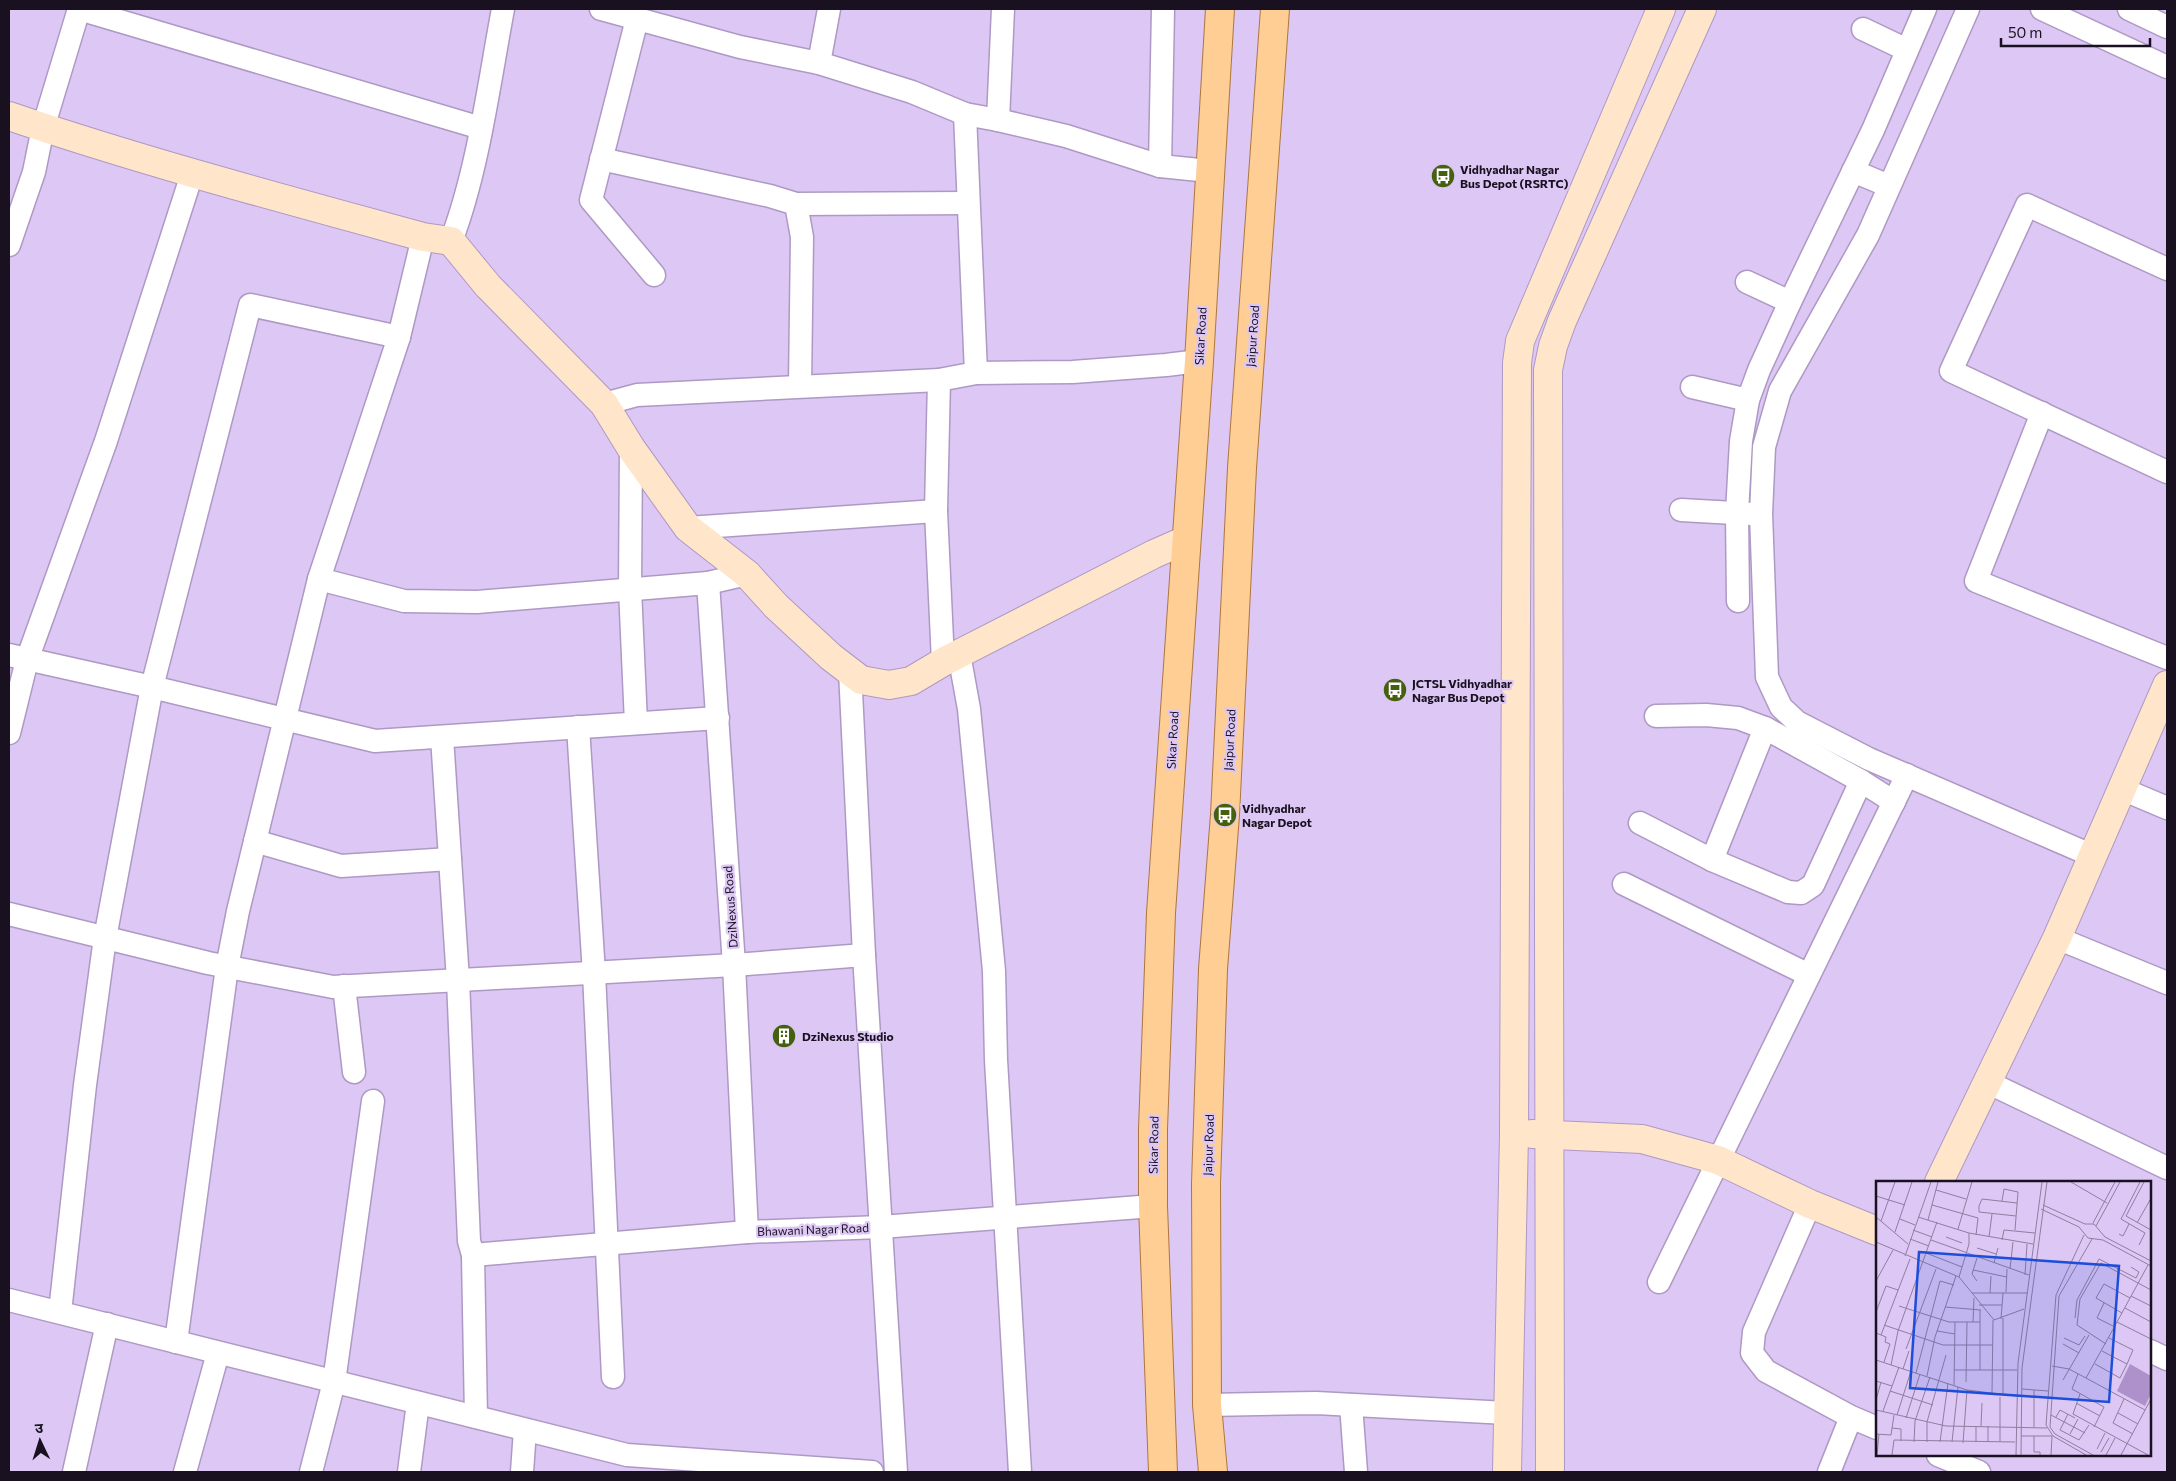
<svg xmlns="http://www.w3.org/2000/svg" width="2176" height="1481" font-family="Commissioner,'Noto Sans Devanagari',sans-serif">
	<rect width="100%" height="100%" fill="#ddc7f4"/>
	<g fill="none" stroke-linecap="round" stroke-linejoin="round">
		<!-- street casing -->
		<g stroke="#ae99c4" stroke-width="25">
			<g id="street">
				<path d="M79 9 481 128"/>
				<path d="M601 9 740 47 819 63 912 92 965 114 998 120 1066 136 1160 166 1209 171"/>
				<path d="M1968 9 1868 235 1780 391 1764 447 1761 514 1767 677 1781 707 1797 722 1869 759 2093 856"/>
				<path d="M2042 9 2167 67"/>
				<path d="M2129 9 2167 27"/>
				<path d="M637 19 591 200 654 275"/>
				<path d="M1863 29 1907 50"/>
				<path d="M819 63 829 9"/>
				<path d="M965 114 976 373"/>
				<path d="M998 120 1003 9"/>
				<path d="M601 159 770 196 796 204 968 203"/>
				<path d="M1160 166 1163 9"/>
				<path d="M1853 171 1889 186"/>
				<path d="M796 204 802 237 800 386"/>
				<path d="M451 241C478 171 489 83 503 9"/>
				<path d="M9 245 34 172 43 128 79 9"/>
				<path d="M2167 269 2027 205 1951 371 2167 472"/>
				<path d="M1747 282 1790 302"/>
				<path d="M939 380 936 511 943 662"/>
				<path d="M1692 387 1748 400"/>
				<path d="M604 404 637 395 939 380 976 373 1073 372 1166 365 1199 361"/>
				<path d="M2042 413 1976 581 2167 658"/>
				<path d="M631 448 630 589 636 723"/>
				<path d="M1681 510 1752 514"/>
				<path d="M688 528 936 511"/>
				<path d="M319 579 404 601 477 602 708 583 747 574"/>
				<path d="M708 583 734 965 747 1232"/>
				<path d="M1738 601 1737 513 1741 441 1748 400 1759 370 1790 302 1873 130 1925 9"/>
				<path d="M959 654 969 709 994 971 996 1060 1020 1472"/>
				<path d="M9 655 152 687 375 741 718 718"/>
				<path d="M850 671 864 955 896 1472"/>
				<path d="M1656 716 1706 715 1738 718 1765 728 1861 781 1894 802"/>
				<path d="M578 727 594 973 613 1377"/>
				<path d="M9 733 27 660 106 441 192 174"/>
				<path d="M442 737 458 980 469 1241 473 1255 476 1417"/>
				<path d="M2122 789 2167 808"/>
				<path d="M1640 823 1712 860 1788 892 1801 893 1813 885 1861 781"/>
				<path d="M255 841 341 866 450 859"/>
				<path d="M1712 860 1765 728"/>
				<path d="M1624 884 1809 975"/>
				<path d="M9 914 208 963 333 987 734 965 864 955"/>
				<path d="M2057 938 2167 983"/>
				<path d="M344 986 354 1072"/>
				<path d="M1987 1082 2167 1168"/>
				<path d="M1810 1204 1754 1332 1752 1353 1766 1371 1851 1417 1877 1428"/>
				<path d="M473 1255 747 1232 881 1227 1153 1206"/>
				<path d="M1659 1282 1907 775"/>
				<path d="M9 1300 627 1455 872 1472"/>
				<path d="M60 1312 85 1085 105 938 152 687 250 305 399 337"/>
				<path d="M176 1342 227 967 238 911 319 579 399 337 423 237"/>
				<path d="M2150 1351 2167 1359"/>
				<path d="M1207 1405 1316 1403 1507 1413"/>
				<path d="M1351 1405 1356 1472"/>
				<path d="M1938 1455 1979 1472"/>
				<path d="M74 1472 107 1324"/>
				<path d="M185 1472 218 1353"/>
				<path d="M311 1472 334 1382 373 1101"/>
				<path d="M409 1472 418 1403"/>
				<path d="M522 1472 525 1430"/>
				<path d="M1829 1472 1851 1417"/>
			</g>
		</g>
		<!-- secondary casing -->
		<g stroke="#ae99c4" stroke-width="30">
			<g id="secondary">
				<path d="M9 116C145 162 284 199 423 237L451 241 488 286 604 404 631 448 688 528 747 574 776 606 831 657 861 680 889 685 911 681 943 662 1154 554 1186 540"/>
				<path d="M1532 1134 1642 1139 1718 1160 1810 1204 1877 1231"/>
				<path d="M1939 1182 2057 938 2167 685"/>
				<path d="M1507 1472 1514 1134 1517 363 1520 341 1661 9"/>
				<path d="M1550 1472 1548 370 1553 346 1562 321 1702 9"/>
			</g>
		</g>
		<!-- primary casing -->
		<g stroke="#ae763f" stroke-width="30">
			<g id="primary">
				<path d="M1163 1472 1153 1206V1129L1161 913 1199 361 1220 9"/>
				<path d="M1213 1472 1207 1405 1206 1184 1213 969 1225 815 1242 468 1275 9"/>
			</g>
		</g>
		<!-- street -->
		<use href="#street" stroke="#fff" stroke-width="22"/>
		<!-- secondary -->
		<use href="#secondary" stroke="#ffe6ca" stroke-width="28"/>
		<!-- primary -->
		<use href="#primary" stroke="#fece95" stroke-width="28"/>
	</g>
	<!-- icons -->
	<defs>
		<g id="bus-disc" transform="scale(1.25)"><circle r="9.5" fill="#456010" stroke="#ddc7f4"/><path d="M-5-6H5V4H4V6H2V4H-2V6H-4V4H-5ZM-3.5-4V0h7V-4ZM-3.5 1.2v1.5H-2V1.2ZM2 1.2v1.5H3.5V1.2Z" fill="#fff"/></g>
		<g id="building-disc" transform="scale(1.25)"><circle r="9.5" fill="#456010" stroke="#ddc7f4"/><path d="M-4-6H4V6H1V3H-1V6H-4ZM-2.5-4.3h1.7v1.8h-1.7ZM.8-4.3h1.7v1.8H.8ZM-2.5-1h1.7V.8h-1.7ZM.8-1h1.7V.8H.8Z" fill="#fff"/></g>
	</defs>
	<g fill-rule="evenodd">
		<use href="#bus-disc" x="1443" y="176"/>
		<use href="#bus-disc" x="1395" y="690"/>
		<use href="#bus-disc" x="1225" y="815"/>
		<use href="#building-disc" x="784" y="1036"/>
	</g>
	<g text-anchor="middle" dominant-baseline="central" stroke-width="4.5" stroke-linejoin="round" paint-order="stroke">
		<!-- poi labels -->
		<g font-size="12" font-weight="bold" fill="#191120" stroke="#ddc7f4" text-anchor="start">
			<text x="1460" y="169">Vidhyadhar Nagar<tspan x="1460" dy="14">Bus Depot (RSRTC)</tspan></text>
			<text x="1412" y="683">JCTSL Vidhyadhar<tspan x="1412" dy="14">Nagar Bus Depot</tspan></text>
			<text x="1242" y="808">Vidhyadhar<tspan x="1242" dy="14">Nagar Depot</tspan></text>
			<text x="802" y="1036">DziNexus Studio</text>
		</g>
		<!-- street labels -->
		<g font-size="12" fill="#191120" stroke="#ddc7f4">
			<text transform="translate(1200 336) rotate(-87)">Sikar Road</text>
			<text transform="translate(1252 336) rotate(-86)">Jaipur Road</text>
			<text transform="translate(1172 740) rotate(-87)">Sikar Road</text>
			<text transform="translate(1229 740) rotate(-87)">Jaipur Road</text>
			<text transform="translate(730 907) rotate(-94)">DziNexus Road</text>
			<text transform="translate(1153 1145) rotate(-89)">Sikar Road</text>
			<text transform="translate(1208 1145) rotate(-88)">Jaipur Road</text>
			<text transform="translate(813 1229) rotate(-2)">Bhawani Nagar Road</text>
		</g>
	</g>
	<!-- overview -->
	<g transform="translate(1876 1181)">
		<rect width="275" height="275" fill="#ddc7f4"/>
		<path d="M254 183 275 195V213L269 225 241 210Z" fill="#ae91ca"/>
		<path fill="none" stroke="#8f7e9f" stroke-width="1" d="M195 1 231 22M268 1 250 35 275 49M60 9 90 18M0 15 29 24M126 20 128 8 142 11 139 49M56 24 102 37 100 54M167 24 209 43H218L229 56 275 80M165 28 203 46 212 57 227 59 275 85M140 35 103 31V25L106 18 141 22M0 36 32 63M42 36 93 52 157 63M24 38 39 44M52 39 62 1M5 40 19 1M217 42 239 1M261 42 274 19M220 45 244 1M82 48 96 1M37 49 56 56M19 51 36 1M243 53 247 55 253 43M208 54 180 114 170 244 177 255 210 274M70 56 86 62M113 56 116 33M34 58 53 65M216 58 183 115 174 246 179 253 217 274M55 59 153 94M126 59 128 49 159 52M0 61 83 96 118 139 148 128M263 64 269 52 245 38 264 1M101 67 120 73M50 72 86 86M29 75 55 1M118 82 122 67M134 88 137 61M97 89 131 96M149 94 151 63M83 96 93 63V52M0 100 17 69M101 100 96 93 101 77M130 111 131 88M96 112H151M114 112 115 95M255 115 275 125M228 122 221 137 239 146M103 124H126M23 125 73 141H104M69 126 105 129M249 127 275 141M0 131 10 105 22 109M246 132 220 117 228 103 254 117M127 137V214M199 137 201 119 223 78 260 97 263 91 255 86M125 138 127 112M97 141 98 117M241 141 272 84M8 144 67 164H116M61 150 79 153M0 152 10 156 9 161 14 163 8 181M5 154 34 78M188 157 203 164 209 155M187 163 203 172M230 163 201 144 204 118 225 82 275 109M30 168 60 88M226 170 251 183 257 169 233 157M0 179 91 209 140 215M219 183 244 197 251 183M15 184 22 150 61 41M176 185 193 188 210 197 241 141 275 158M27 188 33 170M78 189H141M104 189V129M40 192 64 100 78 104M202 193 196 208 228 226 218 246M51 195 59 156 80 95M210 197 269 229M187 199 213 154M0 200 16 205M90 201 91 141M78 204 79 141M146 208 172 210M158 209V246M14 210 57 224M116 212 117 139M204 213 197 233 272 274M124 216V261M248 218 237 242 257 253M0 219 5 201M200 222 224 235M0 229 70 245 171 247M7 230 23 186M242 232 262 243M192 233 184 249 203 259 213 244M21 234 35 190M175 234 209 252M180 236 184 229 199 237M30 237 44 193M100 245V261M105 245 106 222M16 247 25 248V260M0 253 15 254 18 234M194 253 202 238M145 255H176M158 255V271H164V274M38 261 39 240 54 196M51 261V241L70 174M64 261 72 202M76 261 82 206M112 261V245M87 262 91 209M221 268 229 252M225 271 233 257M1 274 3 253M16 274 18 259 139 261M140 274 142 182 166 1M145 274 146 187 171 1M175 274 176 255M230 274 239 257M245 274 275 218"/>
		<path fill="#1d4ed8" fill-opacity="0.15" stroke="#1d4ed8" stroke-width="2.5" d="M43 71 243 85 233 221 34 207Z"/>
		<rect width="275" height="275" fill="none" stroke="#191120" stroke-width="2.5"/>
	</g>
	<!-- border -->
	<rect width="2176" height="1481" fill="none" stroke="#191120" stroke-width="20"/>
	<!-- north arrow -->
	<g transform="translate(40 1441) rotate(356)" stroke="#ddc7f4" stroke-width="4" paint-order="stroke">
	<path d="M0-4L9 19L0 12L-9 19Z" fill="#191120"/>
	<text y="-8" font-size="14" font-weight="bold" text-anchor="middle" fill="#191120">उ</text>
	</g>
	<!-- scale -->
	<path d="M2001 38v8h149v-8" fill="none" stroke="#191120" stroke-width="2.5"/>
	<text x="2008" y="38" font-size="15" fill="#191120" stroke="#ddc7f4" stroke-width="4" paint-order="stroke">50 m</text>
</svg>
